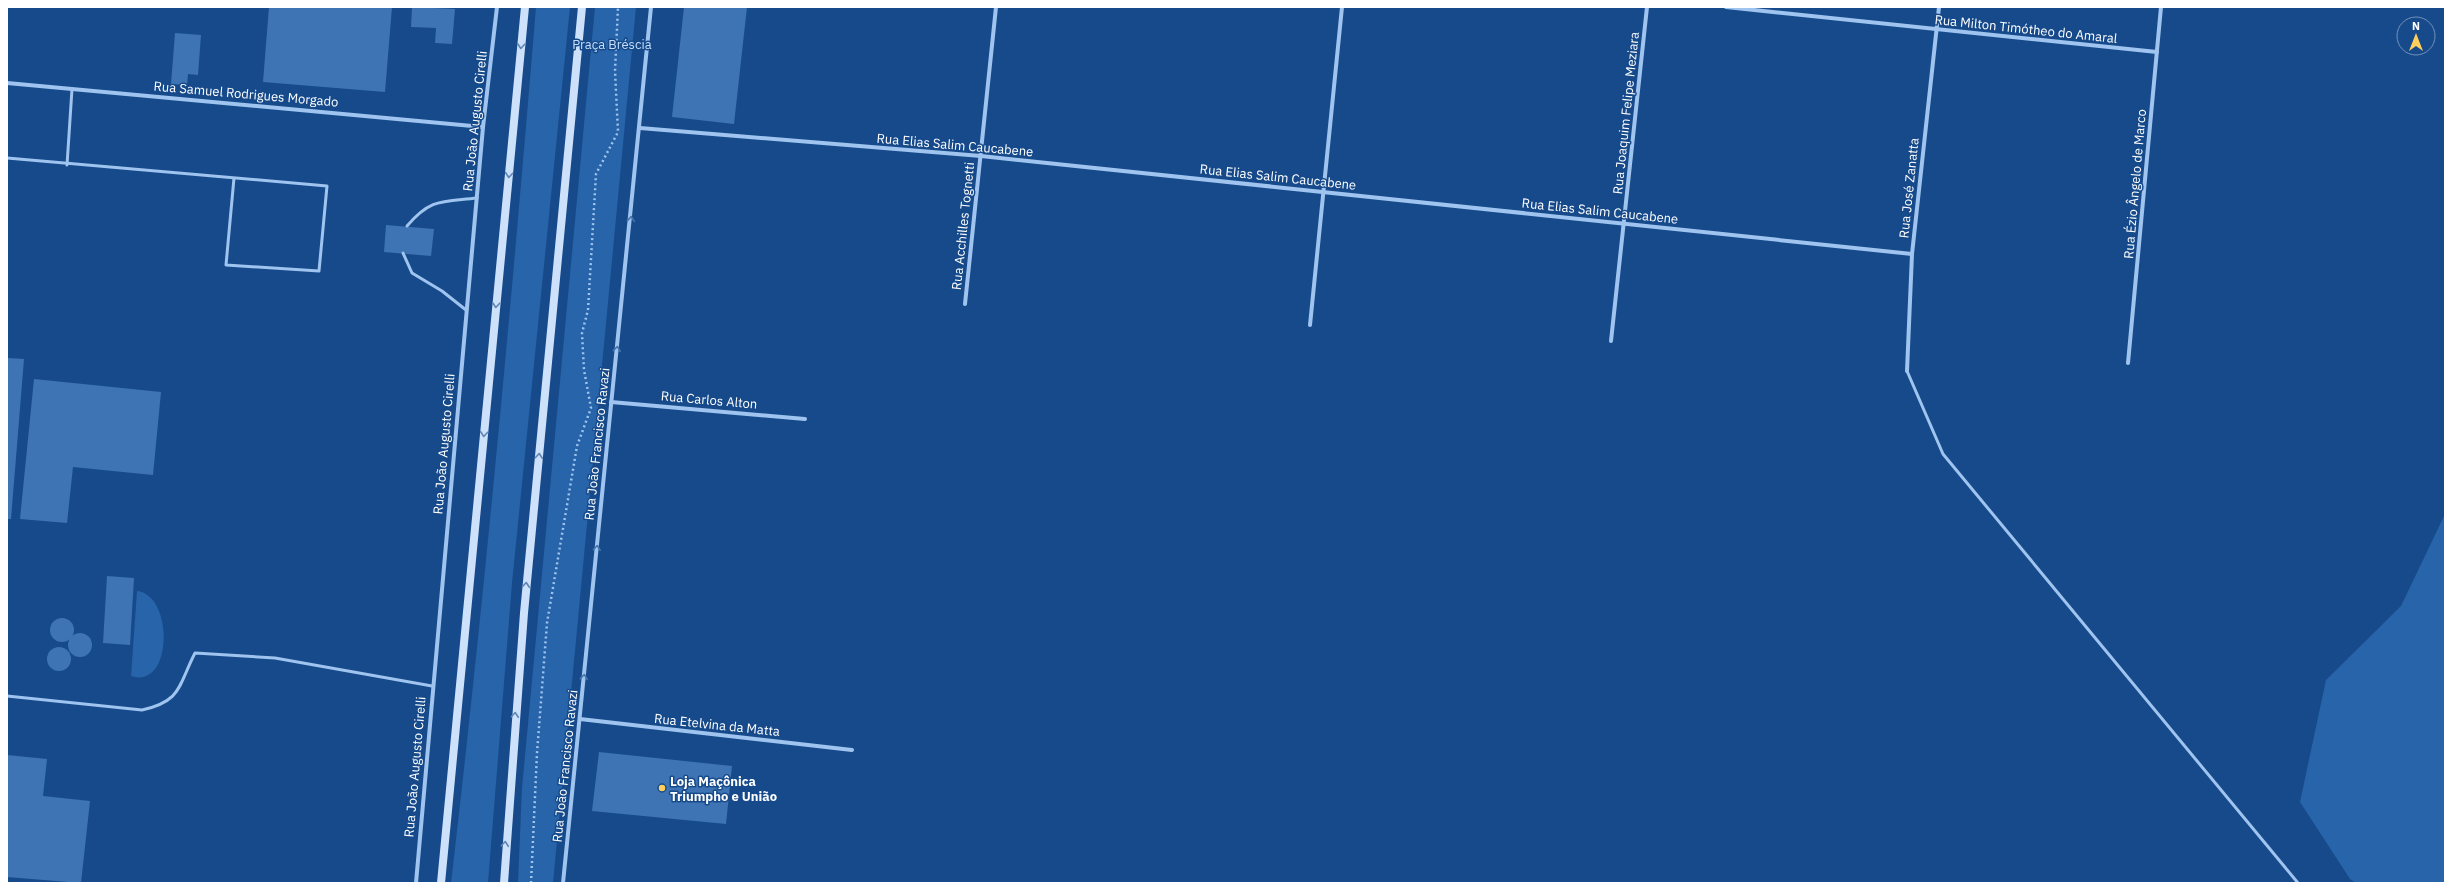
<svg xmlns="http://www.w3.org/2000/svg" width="2452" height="890" font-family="'IBM Plex Sans',sans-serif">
	<rect width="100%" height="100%" fill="#164a8b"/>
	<!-- green -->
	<g fill="#2864a9">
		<path d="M536 7H570L512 583 488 883H451C485 592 512 299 536 7Z"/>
		<path d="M595 7H636L553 883H518L522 788Z"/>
		<path d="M2445 514V883H2356L2350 879 2300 802 2326 680 2401 606Z"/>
		<path d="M137 591C174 595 173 690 131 676Z"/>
	</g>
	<!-- building -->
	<g fill="#3e74b4">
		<path d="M269 7H392L385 92 263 82Z"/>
		<path d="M412 7 455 9 452 44 435 43 436 28 411 27Z"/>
		<path d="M684 7H747L734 124 672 117Z"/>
		<path d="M175 33 201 35 198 75 188 74 187 85 171 84Z"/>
		<path d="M386 225 434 229 431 256 384 252Z"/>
		<path d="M7 358 24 359 11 519H7Z"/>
		<path d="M34 379 161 392 153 475 73 467 67 523 20 519Z"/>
		<path d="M107 576 134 578 130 645 103 643Z"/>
		<circle cx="62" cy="630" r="12"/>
		<circle cx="80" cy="645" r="12"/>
		<circle cx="59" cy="659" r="12"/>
		<path d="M599 752 732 766 726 824 592 811Z"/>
		<path d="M7 755 47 759 43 796 90 801 81 883 7 877Z"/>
	</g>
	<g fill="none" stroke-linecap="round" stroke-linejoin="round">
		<!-- path -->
		<path stroke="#9fc4ef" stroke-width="2.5" stroke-dasharray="2 3" stroke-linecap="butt" d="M531 883 537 753 547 623 577 446 591 408 584 370 582 333 588 310 596 174 618 132 615 71 618 7"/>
		<!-- service -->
		<g stroke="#9fc4ef" stroke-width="3">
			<path d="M7 158 327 186 319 271 226 265 234 178"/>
			<path d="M67 165 72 89"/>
			<path d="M407 226C431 198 442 202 477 198"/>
			<path d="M403 253 412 273 442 291 466 310"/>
			<path d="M1907 371 1943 454 2298 883"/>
			<path d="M7 696 142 710C182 701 178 686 195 653L275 658 432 686"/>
		</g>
		<!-- minor -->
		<g stroke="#9fc4ef" stroke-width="4">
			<path d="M1726 7 2157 52"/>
			<path d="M7 83 483 127"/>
			<path d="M640 128 981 156 1912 254"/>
			<path d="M965 304 996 7"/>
			<path d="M1310 325 1342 7"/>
			<path d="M1611 341 1647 7"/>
			<path d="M2128 363 2161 7"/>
			<path d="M1907 371 1912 254 1939 7"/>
			<path d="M611 402 805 419"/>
			<path d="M580 719 852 750"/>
			<path d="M416 883 483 127 497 7"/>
			<path d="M563 883 651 7"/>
		</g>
		<!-- secondary -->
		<g stroke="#cde1fa" stroke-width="8">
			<path d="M441 883 525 7"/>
			<path d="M504 883 524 613 582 7"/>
		</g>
	</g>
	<!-- one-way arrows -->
	<defs><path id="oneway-chevron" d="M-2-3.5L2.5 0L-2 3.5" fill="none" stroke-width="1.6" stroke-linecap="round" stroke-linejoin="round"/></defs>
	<g stroke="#5f86b7">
		<use href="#oneway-chevron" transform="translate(521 46) rotate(95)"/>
		<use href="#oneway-chevron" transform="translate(509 175) rotate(95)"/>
		<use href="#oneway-chevron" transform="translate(496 305) rotate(95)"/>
		<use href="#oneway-chevron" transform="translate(484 434) rotate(95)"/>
		<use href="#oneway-chevron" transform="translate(539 456) rotate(-85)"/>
		<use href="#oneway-chevron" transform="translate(526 585) rotate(-85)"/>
		<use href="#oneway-chevron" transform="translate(515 715) rotate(-85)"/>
		<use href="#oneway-chevron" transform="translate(505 844) rotate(-85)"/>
	</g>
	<g stroke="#4675ae">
		<use href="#oneway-chevron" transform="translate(631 219) rotate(-84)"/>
		<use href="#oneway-chevron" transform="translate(617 349) rotate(-84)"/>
		<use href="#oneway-chevron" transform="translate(597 548) rotate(-84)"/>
		<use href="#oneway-chevron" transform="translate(584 677) rotate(-84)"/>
	</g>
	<!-- markers -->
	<circle fill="#ffcf5d" stroke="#164a8b" stroke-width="1.5" cx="662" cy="788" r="4"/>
	<g text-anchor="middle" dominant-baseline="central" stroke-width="3" stroke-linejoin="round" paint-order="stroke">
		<!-- street labels -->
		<g font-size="13" fill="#fff" stroke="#164a8b">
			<text transform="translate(2026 29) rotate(6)">Rua Milton Timótheo do Amaral</text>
			<text transform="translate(246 94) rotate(5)">Rua Samuel Rodrigues Morgado</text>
			<text transform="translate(1626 113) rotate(-84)">Rua Joaquim Felipe Meziara</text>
			<text transform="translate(475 121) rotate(-84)">Rua João Augusto Cirelli</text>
			<text transform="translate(955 145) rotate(5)">Rua Elias Salim Caucabene</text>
			<text transform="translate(1278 177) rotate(6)">Rua Elias Salim Caucabene</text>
			<text transform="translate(2135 184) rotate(-85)">Rua Ézio Ângelo de Marco</text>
			<text transform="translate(1909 188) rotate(-84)">Rua José Zanatta</text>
			<text transform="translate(1600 211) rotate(6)">Rua Elias Salim Caucabene</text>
			<text transform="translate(963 226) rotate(-84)">Rua Acchilles Tognetti</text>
			<text transform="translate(709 400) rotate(5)">Rua Carlos Alton</text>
			<text transform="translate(444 444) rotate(-85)">Rua João Augusto Cirelli</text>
			<text transform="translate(597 444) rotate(-84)">Rua João Francisco Ravazi</text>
			<text transform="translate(717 725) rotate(6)">Rua Etelvina da Matta</text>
			<text transform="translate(565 766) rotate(-84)">Rua João Francisco Ravazi</text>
			<text transform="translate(415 767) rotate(-85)">Rua João Augusto Cirelli</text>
		</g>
		<!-- park labels -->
		<g font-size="13" fill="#c5defb" stroke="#164a8b">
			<text x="612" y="44">Praça Bréscia</text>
		</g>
		<!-- poi labels -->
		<g font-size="13" font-weight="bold" fill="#fff" stroke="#164a8b" text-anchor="start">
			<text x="670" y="781">Loja Maçônica<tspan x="670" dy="15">Triumpho e União</tspan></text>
		</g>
	</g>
	<!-- border -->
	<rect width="2452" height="890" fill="none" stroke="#ffffff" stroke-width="16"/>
	<!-- north arrow -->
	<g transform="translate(2416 36)"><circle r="19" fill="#164a8b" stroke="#7392b9"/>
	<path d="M0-3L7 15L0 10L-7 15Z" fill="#ffcf5d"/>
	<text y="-6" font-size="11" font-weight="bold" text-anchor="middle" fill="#ffffff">N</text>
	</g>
</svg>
